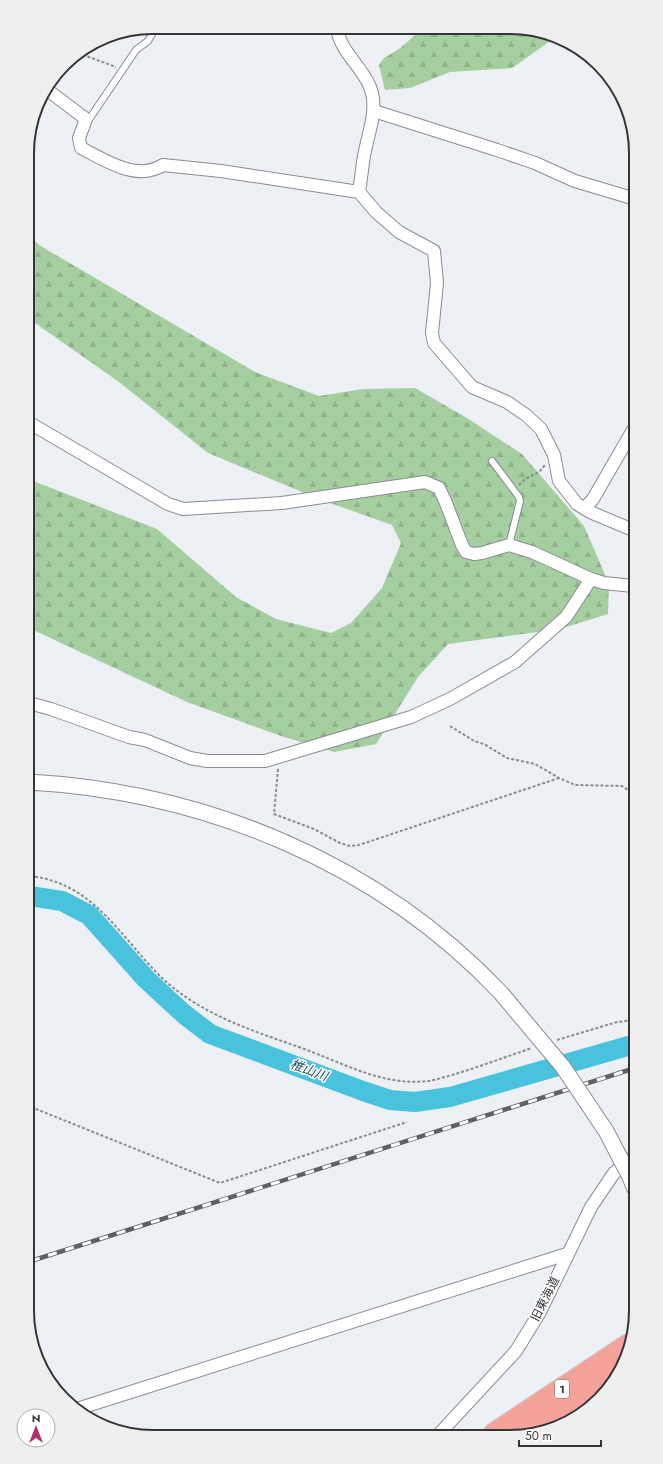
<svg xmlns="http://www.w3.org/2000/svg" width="663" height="1464" font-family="Jost,'Noto Sans JP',sans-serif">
	<defs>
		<pattern id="forest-firs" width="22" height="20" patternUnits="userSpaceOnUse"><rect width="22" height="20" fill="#a6cfa1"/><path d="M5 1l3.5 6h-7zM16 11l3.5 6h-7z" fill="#90b28b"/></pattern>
	</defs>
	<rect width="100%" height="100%" fill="#edf0f5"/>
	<!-- forest -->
	<g fill="url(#forest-firs)">
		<path d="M422 29H534L553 39 512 68 450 72 410 88 385 90 379 65 384 58 399 49Z"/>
		<path d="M28 234 39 245 255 372 319 396 363 389 415 388 467 418 522 454 584 526 609 584 608 614 560 629 448 644 418 677 376 744 334 752 281 736 187 702 29 628 28 479 157 529 236 597 276 619 331 633 351 623 382 588 401 543 392 525 319 499 208 453 119 382 28 318Z"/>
	</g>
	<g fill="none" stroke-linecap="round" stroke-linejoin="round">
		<!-- river -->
		<path stroke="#49c2dd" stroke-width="20" d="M30 896 62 901 89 915 146 979 184 1014 210 1034 363 1091 390 1100 415 1102 450 1097 635 1044"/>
		<!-- service casing -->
		<g stroke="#898c91" stroke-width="8">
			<g id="service">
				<path d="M86 119 90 118 136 50 148 41 156 27"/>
				<path d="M492 461 519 497 520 501 509 545"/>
			</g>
		</g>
		<!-- minor casing -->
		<g stroke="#898c91" stroke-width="14">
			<g id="minor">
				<path d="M337 28C340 52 362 66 370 87 379 109 368 133 364 156 362 168 361 180 359 192"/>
				<path d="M46 89 86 119 79 138 81 148C105 160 136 182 163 165L221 171 359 192 376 212 399 232 434 251 437 283 432 333 434 343 472 387 507 402 526 415 541 429 554 455 559 481 577 504 590 512 633 530"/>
				<path d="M374 111 497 150 535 163 575 181 632 198"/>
				<path d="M28 422 168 504 183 509 282 503 425 482 439 488 446 503 462 545 466 552 474 554 482 553 509 545 532 552 591 579 604 583 633 586"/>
				<path d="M585 508 593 499 633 430"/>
				<path d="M29 703 51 709 129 737 145 740 190 758 207 761H265L411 717 450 699 515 662 566 617 591 579"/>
				<path d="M77 1409 567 1254"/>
				<path d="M440 1433 516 1351 540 1312 591 1207 614 1173 635 1156"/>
			</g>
		</g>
		<!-- tertiary casing -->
		<g stroke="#898c91" stroke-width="17">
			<g id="tertiary">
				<path d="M29 782C206 792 378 863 501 993"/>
				<path d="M629 1175 635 1189"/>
			</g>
		</g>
		<!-- trunk casing -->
		<g stroke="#cacacb" stroke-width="22">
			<g id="trunk">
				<path d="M494 1433 630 1343"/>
				<path d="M525 1433 618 1372"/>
			</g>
		</g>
		<!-- path -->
		<g stroke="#8a8c90" stroke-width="2" stroke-dasharray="3 2" stroke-linecap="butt">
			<path d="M78 53 116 67"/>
			<path d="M519 485 525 479 539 472 545 465"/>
			<path d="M450 726 474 741 484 744 507 758 535 764 559 778 575 785 622 786 634 794"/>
			<path d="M278 769 274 814 314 829 340 843 350 846 359 845 559 778"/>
			<path d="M30 876C94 883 120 937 162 978 204 1017 255 1031 307 1050 347 1065 384 1086 428 1081 436 1080 444 1077 452 1075 479 1067 505 1057 532 1048"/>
			<path d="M557 1040 617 1022 635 1020"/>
			<path d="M31 1107 220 1183 407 1122"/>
		</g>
		<!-- service -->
		<use href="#service" stroke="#fff" stroke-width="6"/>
		<!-- minor -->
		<use href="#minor" stroke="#fff" stroke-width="12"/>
		<!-- tertiary -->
		<use href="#tertiary" stroke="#fff" stroke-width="15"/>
		<!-- trunk -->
		<use href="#trunk" stroke="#f4a29a" stroke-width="20"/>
		<!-- rail casing -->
		<g stroke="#5e6063" stroke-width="4.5">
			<path id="rail" d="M31 1261 635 1068"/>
		</g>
		<!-- rail -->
		<use href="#rail" stroke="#fff" stroke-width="3" stroke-dasharray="9" stroke-linecap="butt"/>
		<!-- tertiary-bridge casing -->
		<g stroke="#898c91" stroke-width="17" stroke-linecap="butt">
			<path id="tertiary-bridge" d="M501 993 563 1067 606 1131 629 1175"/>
		</g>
		<!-- tertiary-bridge -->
		<use href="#tertiary-bridge" stroke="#fff" stroke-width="15"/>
	</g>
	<g text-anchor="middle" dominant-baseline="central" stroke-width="3" stroke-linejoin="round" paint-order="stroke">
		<!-- shield labels -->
		<rect fill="#fff" stroke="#717273" stroke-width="1" x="555" y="1380" width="14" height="18" rx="3"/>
		<g font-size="11" font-weight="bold" fill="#343537">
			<text x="562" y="1389">1</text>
		</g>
		<!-- street labels -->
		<g font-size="12" fill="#343537" stroke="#fff">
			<text transform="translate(545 1299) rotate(-63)">旧東海道</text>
		</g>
		<!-- water labels -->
		<g font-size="13" font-style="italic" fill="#1c4f5b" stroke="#fff">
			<text transform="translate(309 1070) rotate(20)">椎山川</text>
		</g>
	</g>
	<!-- crop -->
	<path d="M0 0H663V1464H0ZM153 34H510A119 119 0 0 1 629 153V1311A119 119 0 0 1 510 1430H153A119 119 0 0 1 34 1311V153A119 119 0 0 1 153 34Z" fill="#efefef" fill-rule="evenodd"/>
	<path fill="none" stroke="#343537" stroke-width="2" d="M153 34H510A119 119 0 0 1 629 153V1311A119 119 0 0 1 510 1430H153A119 119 0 0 1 34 1311V153A119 119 0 0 1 153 34Z"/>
	<!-- north arrow -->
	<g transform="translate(36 1428)"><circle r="19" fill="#ffffff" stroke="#aeaeaf"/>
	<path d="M0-3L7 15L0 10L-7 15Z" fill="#b62f71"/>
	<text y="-6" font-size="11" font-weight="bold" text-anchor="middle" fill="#343537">N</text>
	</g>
	<!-- scale -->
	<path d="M519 1440v6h82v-6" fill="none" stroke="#343537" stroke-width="2"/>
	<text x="525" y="1440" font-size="12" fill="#343537" stroke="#ffffff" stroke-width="3" paint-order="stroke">50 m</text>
</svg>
